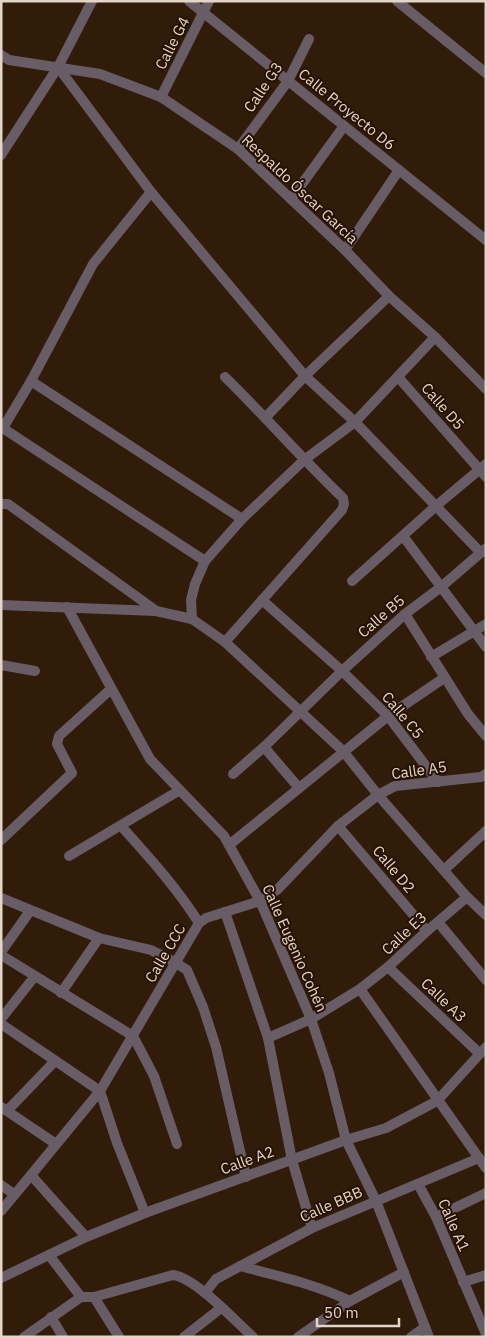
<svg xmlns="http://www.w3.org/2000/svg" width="487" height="1338" font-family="'IBM Plex Sans',sans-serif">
	<rect width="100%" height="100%" fill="#311c09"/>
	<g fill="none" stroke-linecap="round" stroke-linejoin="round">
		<!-- street -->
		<g stroke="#685d67" stroke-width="10">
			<path d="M189 1 486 240"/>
			<path d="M397 1 486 73"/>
			<path d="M1 55 9 60 100 74 161 97 238 149 345 250 389 296 435 337 486 389"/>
			<path d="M58 67 151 192 305 376 355 422 481 553"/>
			<path d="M161 97 209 1"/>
			<path d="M238 149 288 81 309 39"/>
			<path d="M1 155 58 67 92 1"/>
			<path d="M291 199 344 126"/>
			<path d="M345 250 399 170"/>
			<path d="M225 377C265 416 302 459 343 498L344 504 342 510 225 642"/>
			<path d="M398 377 486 477"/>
			<path d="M31 381 242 519"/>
			<path d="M265 418 305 376 389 296"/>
			<path d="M1 427 205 561"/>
			<path d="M3 428 31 381 93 264 151 192"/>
			<path d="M1 504H8L155 610"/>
			<path d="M403 536 486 647"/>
			<path d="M352 581 436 506 486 464"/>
			<path d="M262 600 342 671 388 716 438 782"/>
			<path d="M1 605 156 611 192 619 225 642 343 751 378 795 467 897 486 915"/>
			<path d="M67 607 150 759 224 836 260 901 311 1019 329 1073 346 1140 376 1201 429 1337"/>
			<path d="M405 614 468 714 486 736"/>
			<path d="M192 619 191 600 195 584 205 561 242 519 304 460 355 422 435 337"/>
			<path d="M431 657 486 624"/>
			<path d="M1 665 35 671"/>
			<path d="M264 747 299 788"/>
			<path d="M233 774 264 747 342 671 405 614 441 587 485 549"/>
			<path d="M121 826C149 857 177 888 199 923"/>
			<path d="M338 826 427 931"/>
			<path d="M1 840 72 773 57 744 59 736 111 689"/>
			<path d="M229 845 388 716 444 678"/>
			<path d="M69 856 180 790"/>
			<path d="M444 870 486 831"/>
			<path d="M1 898 99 938 151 950 176 963 187 970 203 1007 216 1047 246 1177"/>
			<path d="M225 912 268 1038 292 1160 312 1228"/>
			<path d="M438 922 486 980"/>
			<path d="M1 952 30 911"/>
			<path d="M1 955 133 1036 154 1076 177 1144"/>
			<path d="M388 967 479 1053"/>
			<path d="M360 989 486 1168"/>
			<path d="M61 993 99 938"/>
			<path d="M1 1019 35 976"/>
			<path d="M1 1024 100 1091 117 1143 145 1213"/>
			<path d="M268 1038 311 1019 360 989 388 967 427 931 467 897"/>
			<path d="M1 1107 56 1144"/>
			<path d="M7 1111 55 1061"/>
			<path d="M31 1175 100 1091 199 923 206 918 260 901 278 889 338 826 378 795 395 786 481 777 486 774"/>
			<path d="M418 1184 436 1217 486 1334"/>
			<path d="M1 1185 14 1194"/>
			<path d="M1 1211 31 1175 86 1237"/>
			<path d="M436 1217 486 1193"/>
			<path d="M49 1255 81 1297"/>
			<path d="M240 1266C278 1276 315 1284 350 1301"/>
			<path d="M1 1278 86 1237 145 1213 346 1140 386 1128 437 1101 486 1047"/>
			<path d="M463 1282 486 1275"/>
			<path d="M205 1293 216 1279 312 1228 479 1158"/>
			<path d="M94 1297 173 1275C196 1278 235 1321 253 1337"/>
			<path d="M51 1317 63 1337"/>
			<path d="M24 1337 81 1297H94L119 1337"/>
			<path d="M184 1337 221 1308"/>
			<path d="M298 1337 350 1301 404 1272"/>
			<path d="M411 1337 425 1327"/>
		</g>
	</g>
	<g text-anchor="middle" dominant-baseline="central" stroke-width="4" stroke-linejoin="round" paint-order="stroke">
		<!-- street labels -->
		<g font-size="15" fill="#e4d5c9" stroke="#271202">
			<text transform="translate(172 43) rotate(-63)">Calle G4</text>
			<text transform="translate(263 87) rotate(-56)">Calle G3</text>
			<text transform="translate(347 109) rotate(39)">Calle Proyecto D6</text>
			<text transform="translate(300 189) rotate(43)">Respaldo Óscar García</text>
			<text transform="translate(443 406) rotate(49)">Calle D5</text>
			<text transform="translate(381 616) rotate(-41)">Calle B5</text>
			<text transform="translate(403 715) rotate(50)">Calle C5</text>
			<text transform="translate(419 770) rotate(-8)">Calle A5</text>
			<text transform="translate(394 869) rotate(50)">Calle D2</text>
			<text transform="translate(404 933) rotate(-43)">Calle E3</text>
			<text transform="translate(295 948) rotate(66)">Calle Eugenio Cohén</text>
			<text transform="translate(165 953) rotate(-60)">Calle CCC</text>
			<text transform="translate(444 1000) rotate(44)">Calle A3</text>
			<text transform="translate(247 1160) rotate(-20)">Calle A2</text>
			<text transform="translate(331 1204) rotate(-24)">Calle BBB</text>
			<text transform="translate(454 1225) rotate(66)">Calle A1</text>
		</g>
	</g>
	<!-- border -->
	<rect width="487" height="1338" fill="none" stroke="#e4d5c9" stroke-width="5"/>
	<!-- scale -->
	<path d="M317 1318v8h82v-8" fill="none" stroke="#e4d5c9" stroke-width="2.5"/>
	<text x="324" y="1318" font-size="15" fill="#e4d5c9" stroke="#271202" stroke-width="4" paint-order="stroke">50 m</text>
</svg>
